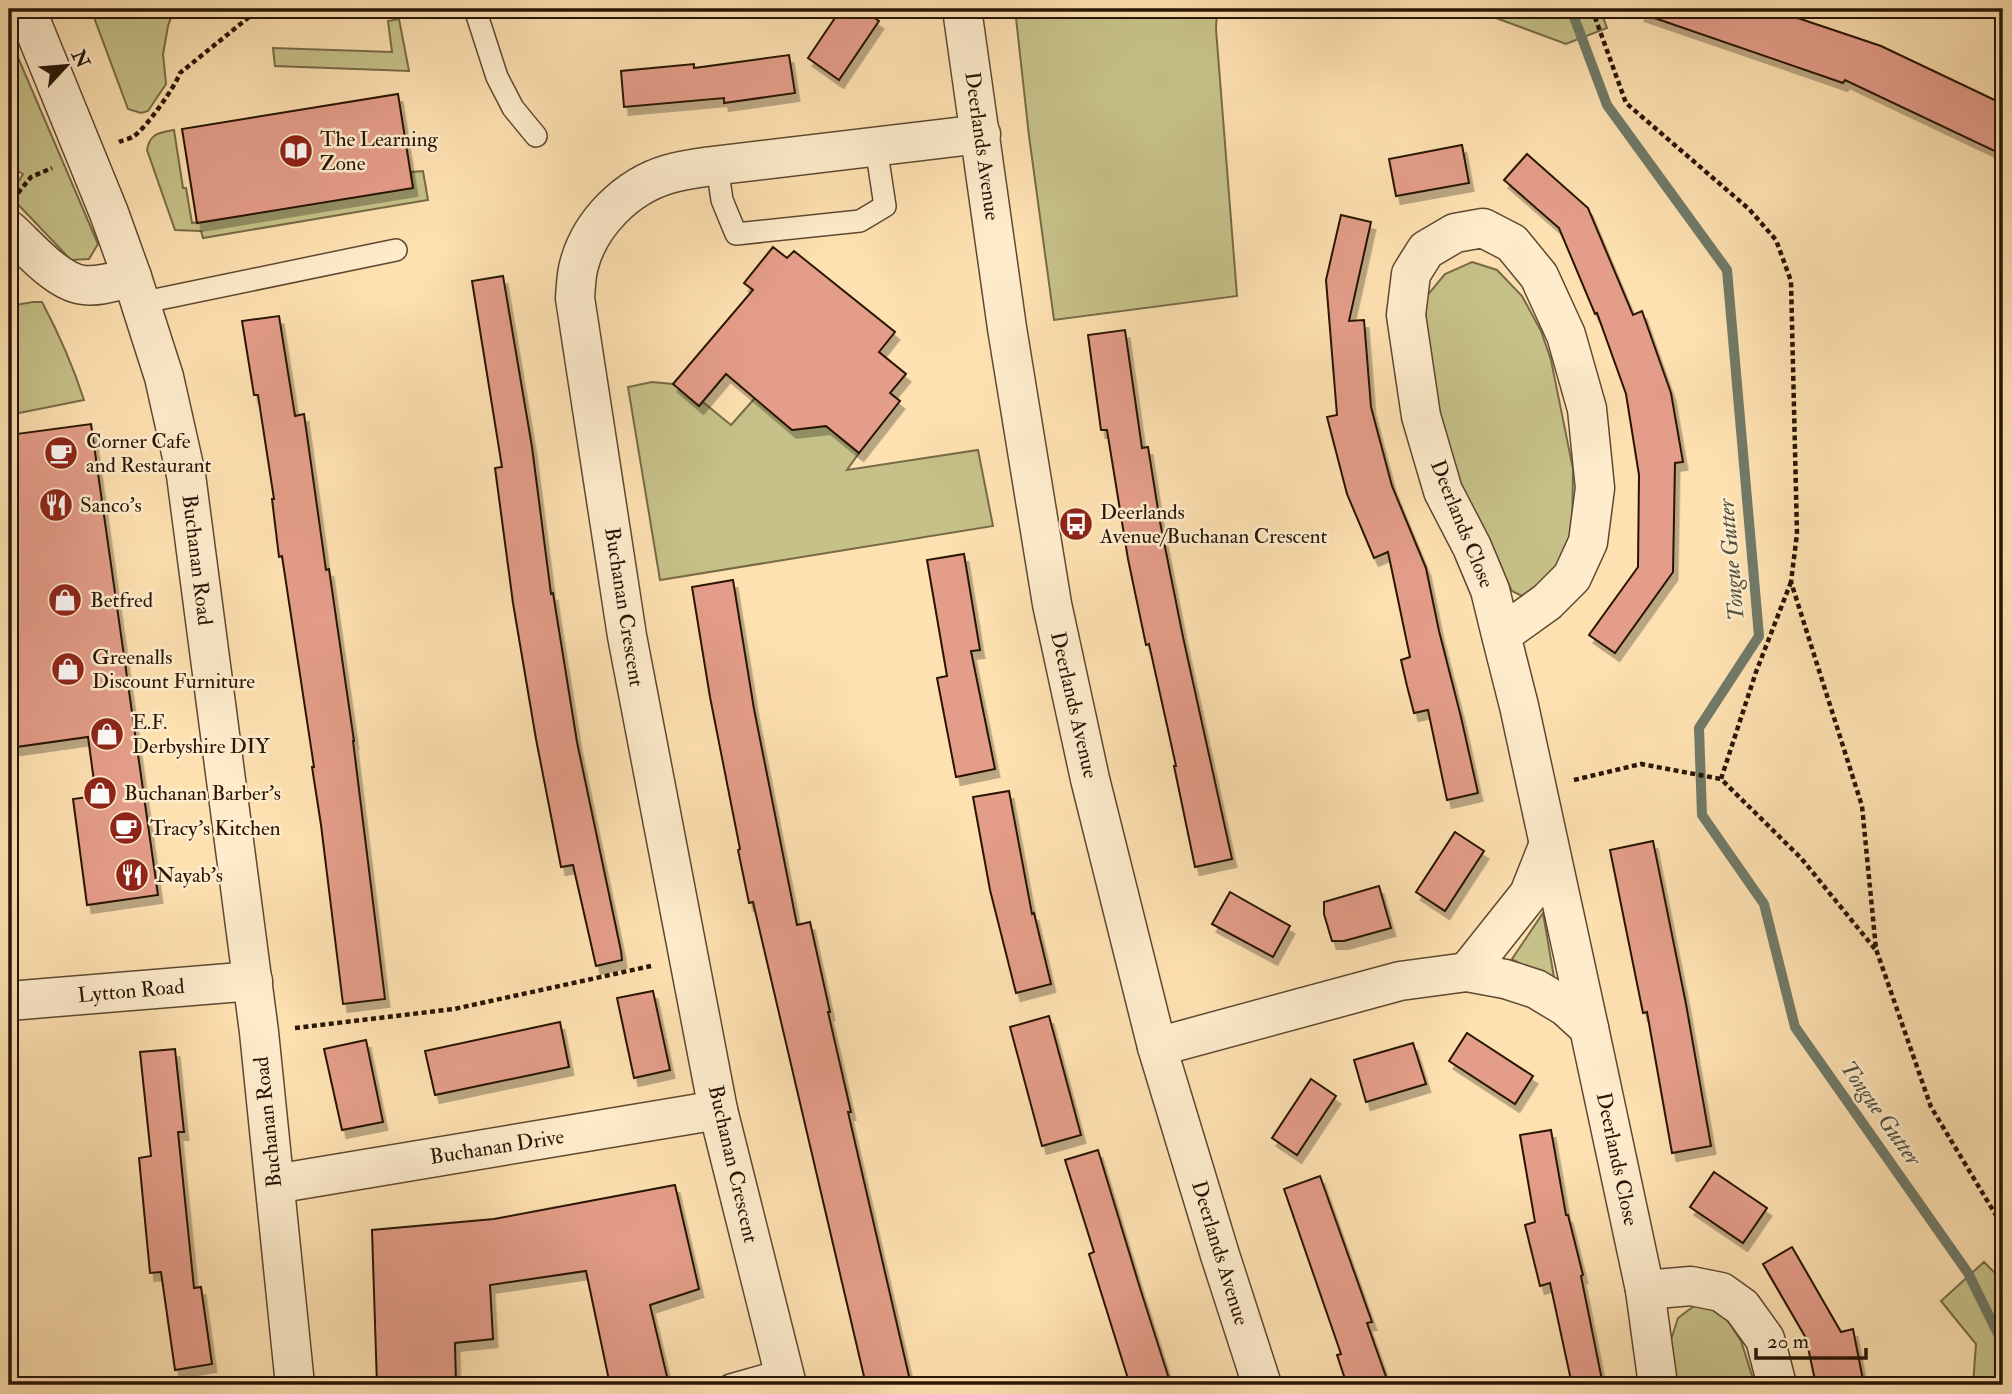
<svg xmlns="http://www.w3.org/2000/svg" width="2012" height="1394" font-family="'IM FELL Double Pica',serif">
	<defs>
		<filter id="shadow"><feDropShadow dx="4.5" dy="8" stdDeviation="0" flood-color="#0004"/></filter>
	</defs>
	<rect width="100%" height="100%" fill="#fee1b1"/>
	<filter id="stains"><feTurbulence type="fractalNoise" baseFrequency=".00286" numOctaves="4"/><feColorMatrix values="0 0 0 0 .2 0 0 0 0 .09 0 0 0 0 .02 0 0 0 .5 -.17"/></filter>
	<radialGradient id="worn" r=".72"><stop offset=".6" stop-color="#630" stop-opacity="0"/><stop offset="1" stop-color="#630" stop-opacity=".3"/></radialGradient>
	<!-- green -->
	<g fill="#c6c188" stroke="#776b47" stroke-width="2">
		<path d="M99 9H174L168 26 163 54 166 84 148 111 141 113 128 109 95 20Z"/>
		<path d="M1015 9H1217L1216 29 1237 296 1054 320 1029 136Z"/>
		<path d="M1477 9H1600L1607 28 1566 44 1477 11Z"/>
		<path d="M399 19 409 71 275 66 273 48 392 52 388 21Z"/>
		<path d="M9 44 14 48 98 244 89 259 71 260 10 196 23 174 9 166Z"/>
		<path d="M174 130 183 188H186L192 223 413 188 411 172 423 171 428 200 203 238 201 231 175 230 147 150C150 133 159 133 174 130Z"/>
		<path d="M1472 262 1497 270 1522 296 1541 331 1551 360 1573 469 1572 534 1555 572 1522 596 1512 591 1475 519 1443 449 1427 355 1425 298 1445 274Z"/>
		<path d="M33 302H42C59 334 73 366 84 400L9 415V306Z"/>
		<path d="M652 382 673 384 699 406 703 402 731 425 755 398 792 430 826 426 859 453 847 470 978 450 993 526 660 580 628 387Z"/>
		<path d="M1543 913 1555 983 1512 959Z"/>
		<path d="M1984 1262 2003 1281V1385H1973L1976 1344 1941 1301Z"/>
		<path d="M1698 1303 1724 1315 1741 1341 1755 1385H1673L1668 1349 1678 1318Z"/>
	</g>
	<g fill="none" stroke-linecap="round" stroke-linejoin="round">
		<!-- stream -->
		<g stroke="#707a68" stroke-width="10">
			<path d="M1571 9 1607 105 1727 270 1759 636 1699 728 1702 815 1764 904 1795 1027 1968 1273 2003 1344"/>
			<path d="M2003 1385V1384"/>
		</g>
	</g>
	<!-- building -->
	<g fill="#e49d89" stroke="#281506" stroke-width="2" filter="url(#shadow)">
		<path d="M841 9H861L879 21 839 80 808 58Z"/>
		<path d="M1641 9H1771L1881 46 2003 104V155L1845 80 1843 83 1640 13Z"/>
		<path d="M789 55 795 93 724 103V98L624 107 621 71 694 64V68Z"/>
		<path d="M398 94 413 188 197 223 182 129Z"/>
		<path d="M1462 145 1469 183 1396 196 1389 159Z"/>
		<path d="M1527 154 1588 208 1633 315 1642 311 1671 393 1683 462 1675 463 1673 572 1615 653 1589 635 1638 567 1639 475 1626 394 1597 313 1595 314 1559 228 1504 180Z"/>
		<path d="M1341 215 1371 222 1349 321 1364 320 1371 407 1392 486 1426 568 1439 631 1461 717 1478 793 1447 800 1428 710 1414 713 1407 686 1401 660 1410 657 1388 552 1374 558 1347 494 1327 417 1337 415 1326 280Z"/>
		<path d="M773 247 787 258 794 251 895 332 879 352 906 374 890 393 900 401 859 453 826 426 792 430 726 374 699 406 673 384 753 290 744 283Z"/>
		<path d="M503 276 532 447 551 594 553 593 577 742 621 951 622 960 596 966 573 865 561 867 536 739 513 603 495 468 502 467 472 281Z"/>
		<path d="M279 316 295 416 304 414 326 570 329 569 354 741H353L385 999 343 1004 321 825 312 767H314L282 556 279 557 272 499H274L258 395H254L242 321Z"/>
		<path d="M1125 330 1142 448 1148 447 1160 522 1183 637 1232 859 1195 867 1174 766H1176L1149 644 1146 645 1128 559 1107 430H1101L1088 335Z"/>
		<path d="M91 424 158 895 87 905 73 799 96 796 88 737 9 748V504L17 503 9 435Z"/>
		<path d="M964 554 980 650 971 651 995 769 956 777 937 678 947 676 927 560Z"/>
		<path d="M733 580 754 709 797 925 810 922 830 1012H828L851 1112H848L911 1385H866L753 902 749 903 738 850 740 849 710 697 692 587Z"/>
		<path d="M1009 791 1032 914 1034 913 1051 984 1016 993 990 890 973 797Z"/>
		<path d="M1455 832 1484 851 1445 911 1416 892Z"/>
		<path d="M1653 841 1686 1004 1711 1146 1672 1153 1647 1012 1643 1013 1610 850Z"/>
		<path d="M1379 886 1391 928 1344 941H1332L1324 914V902Z"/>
		<path d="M1230 892 1290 926 1273 957 1212 924Z"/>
		<path d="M653 991 670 1070 634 1078 617 998Z"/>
		<path d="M1049 1016 1081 1135 1042 1146 1010 1027Z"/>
		<path d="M560 1022 569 1067 435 1095 425 1051Z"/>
		<path d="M1467 1033 1533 1076 1515 1104 1449 1061Z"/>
		<path d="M366 1040 383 1122 342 1130 324 1049Z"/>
		<path d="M1413 1043 1426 1084 1366 1102 1354 1060Z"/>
		<path d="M175 1049 184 1132H178L194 1288 201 1287 212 1364 175 1370 161 1272 150 1273 139 1158 151 1156 140 1052Z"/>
		<path d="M1311 1079 1336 1096 1297 1155 1272 1138Z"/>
		<path d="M1551 1130 1566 1215H1568L1583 1275 1581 1276 1603 1385H1572L1550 1283 1540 1286 1525 1225 1535 1222 1520 1135Z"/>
		<path d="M1098 1150 1140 1288 1171 1385H1130L1089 1254 1094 1252 1065 1160Z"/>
		<path d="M1714 1172 1767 1208 1743 1243 1690 1207Z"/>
		<path d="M1320 1176 1372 1322 1367 1323 1389 1385H1347L1337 1355 1341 1354 1284 1189Z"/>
		<path d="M675 1185 699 1289 650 1305 669 1385H610L586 1271 490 1285 493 1339 455 1343 456 1385H377L372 1230 494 1219Z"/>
		<path d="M1792 1247 1841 1332 1853 1329 1864 1385H1816L1806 1338 1763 1264Z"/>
	</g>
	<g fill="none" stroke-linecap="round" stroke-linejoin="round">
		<!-- service casing -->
		<g stroke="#5e4831" stroke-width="24">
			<g id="service">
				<path d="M475 9 497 77 513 108 536 136"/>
				<path d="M717 166 722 200 736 234 860 221 885 206 876 147"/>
				<path d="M140 303 396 250"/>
				<path d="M730 1385 783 1370"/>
			</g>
		</g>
		<!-- minor casing -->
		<g stroke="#5e4831" stroke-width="41">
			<g id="minor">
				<path d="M26 9 109 213 132 277 164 377 186 475 259 1032 295 1385"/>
				<path d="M9 230C28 247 57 282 83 285 100 287 116 281 132 277"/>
				<path d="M1501 635 1547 602 1572 577 1588 542 1595 488 1587 409 1566 335 1539 276 1512 243 1483 228 1455 233 1426 250 1411 274 1406 315 1421 416 1443 491 1472 547 1490 590 1501 635 1519 706 1589 1028"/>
				<path d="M1467 972 1529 894 1548 846"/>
				<path d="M9 1001 253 981"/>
				<path d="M1157 1047 1400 981 1467 972 1505 979 1536 989 1566 1007 1589 1028 1645 1290 1658 1385"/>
				<path d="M275 1184 718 1110"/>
				<path d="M1645 1290 1691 1286 1721 1292 1742 1307 1765 1339 1777 1385"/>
				<path d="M787 1385 718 1110 627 636 575 298C576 287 576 275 579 265 590 223 627 186 669 174 683 170 698 168 712 166L981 134"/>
			</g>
		</g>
		<!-- tertiary casing -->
		<g stroke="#5e4831" stroke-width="41">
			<path id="tertiary" d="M962 9 1007 328 1052 604 1090 779 1157 1047 1220 1255 1262 1385"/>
		</g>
		<!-- path -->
		<g stroke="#281506" stroke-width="4.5" stroke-dasharray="5 3.5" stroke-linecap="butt">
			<path d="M1592 9 1626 103 1749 209 1776 240 1791 281 1797 534 1791 582 1862 806 1876 949 1931 1107 2003 1227"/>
			<path d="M119 142C123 140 130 139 134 136 146 128 175 87 180 73L259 9"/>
			<path d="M18 193 31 177 52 168"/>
			<path d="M1791 582 1756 672 1721 779 1801 858 1875 949"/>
			<path d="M1574 780 1641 764 1721 779"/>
			<path d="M295 1028 454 1009 651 966"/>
		</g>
		<!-- service -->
		<use href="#service" stroke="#feeccc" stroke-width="21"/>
		<!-- minor -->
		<use href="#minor" stroke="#feeccc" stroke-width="38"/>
		<!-- tertiary -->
		<use href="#tertiary" stroke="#feeccc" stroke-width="38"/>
	</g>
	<!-- icons -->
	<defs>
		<g id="library-disc" transform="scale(1.75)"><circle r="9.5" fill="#8f2418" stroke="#feeccc"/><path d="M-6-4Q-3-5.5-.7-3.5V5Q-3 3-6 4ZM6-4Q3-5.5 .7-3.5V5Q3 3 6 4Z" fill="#fff"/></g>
		<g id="cafe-disc" transform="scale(1.75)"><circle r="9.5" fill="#8f2418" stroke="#feeccc"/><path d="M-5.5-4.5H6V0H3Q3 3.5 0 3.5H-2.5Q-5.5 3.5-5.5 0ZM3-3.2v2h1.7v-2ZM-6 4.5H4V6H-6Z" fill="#fff"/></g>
		<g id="restaurant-disc" transform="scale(1.75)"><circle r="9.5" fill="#8f2418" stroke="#feeccc"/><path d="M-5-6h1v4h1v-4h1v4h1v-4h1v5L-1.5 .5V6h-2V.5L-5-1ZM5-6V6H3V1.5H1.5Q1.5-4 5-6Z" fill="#fff"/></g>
		<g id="bus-disc" transform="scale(1.75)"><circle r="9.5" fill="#8f2418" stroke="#feeccc"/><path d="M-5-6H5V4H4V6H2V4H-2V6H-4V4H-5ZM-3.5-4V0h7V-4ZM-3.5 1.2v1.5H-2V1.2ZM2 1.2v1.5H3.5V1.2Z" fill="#fff"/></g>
		<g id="shop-disc" transform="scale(1.75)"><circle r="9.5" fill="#8f2418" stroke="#feeccc"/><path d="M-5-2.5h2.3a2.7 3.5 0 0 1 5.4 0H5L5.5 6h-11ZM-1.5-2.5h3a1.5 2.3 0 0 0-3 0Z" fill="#fff"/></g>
	</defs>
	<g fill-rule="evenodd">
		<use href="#library-disc" x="296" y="151"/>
		<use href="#cafe-disc" x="61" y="453"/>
		<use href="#restaurant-disc" x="56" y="505"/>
		<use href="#bus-disc" x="1076" y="524"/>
		<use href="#shop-disc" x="65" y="600"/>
		<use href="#shop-disc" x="68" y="669"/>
		<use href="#shop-disc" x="107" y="734"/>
		<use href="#shop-disc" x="100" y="793"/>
		<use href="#cafe-disc" x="126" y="828"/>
		<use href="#restaurant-disc" x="132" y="875"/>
	</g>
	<g text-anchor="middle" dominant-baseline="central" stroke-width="5" stroke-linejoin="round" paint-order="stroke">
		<!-- poi labels -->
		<g font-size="21" fill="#281506" stroke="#feeccc" text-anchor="start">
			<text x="320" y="139">The Learning<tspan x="320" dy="24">Zone</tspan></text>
			<text x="86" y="441">Corner Cafe<tspan x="86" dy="24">and Restaurant</tspan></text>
			<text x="80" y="505">Sanco's</text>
			<text x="1100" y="512">Deerlands<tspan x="1100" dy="24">Avenue/Buchanan Crescent</tspan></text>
			<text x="90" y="600">Betfred</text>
			<text x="92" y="657">Greenalls<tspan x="92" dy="24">Discount Furniture</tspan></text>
			<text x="132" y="722">E.F.<tspan x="132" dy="24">Derbyshire DIY</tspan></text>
			<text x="124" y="793">Buchanan Barber's</text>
			<text x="150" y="828">Tracy’s Kitchen</text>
			<text x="156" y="875">Nayab's</text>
		</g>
		<!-- street labels -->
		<g font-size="21" fill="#281506" stroke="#feeccc">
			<text transform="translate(982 146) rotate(82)">Deerlands Avenue</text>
			<text transform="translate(1462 524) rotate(68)">Deerlands Close</text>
			<text transform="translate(197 560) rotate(83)">Buchanan Road</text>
			<text transform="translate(624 607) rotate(81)">Buchanan Crescent</text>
			<text transform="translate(1074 705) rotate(77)">Deerlands Avenue</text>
			<text transform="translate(131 991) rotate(-5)">Lytton Road</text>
			<text transform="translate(268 1122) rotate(-96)">Buchanan Road</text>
			<text transform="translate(497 1147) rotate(-9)">Buchanan Drive</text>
			<text transform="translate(1617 1159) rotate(78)">Deerlands Close</text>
			<text transform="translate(733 1164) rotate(77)">Buchanan Crescent</text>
			<text transform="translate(1220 1253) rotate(73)">Deerlands Avenue</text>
		</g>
		<!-- water labels -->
		<g font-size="23" font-style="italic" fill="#52503f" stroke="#feeccc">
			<text transform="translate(1731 560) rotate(-95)">Tongue Gutter</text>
			<text transform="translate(1881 1113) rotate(55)">Tongue Gutter</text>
		</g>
	</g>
	<!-- margin -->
	<rect width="2012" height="1394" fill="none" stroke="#fee1b1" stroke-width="35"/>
	<rect x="10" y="10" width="1991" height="1373" fill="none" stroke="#281506" stroke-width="3.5"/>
	<rect x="18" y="18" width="1977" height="1359" fill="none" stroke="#281506" stroke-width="2"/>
	<!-- north arrow -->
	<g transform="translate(66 66) rotate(64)" stroke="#feeccc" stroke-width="5" paint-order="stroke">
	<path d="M0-5L12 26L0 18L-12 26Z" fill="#281506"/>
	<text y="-10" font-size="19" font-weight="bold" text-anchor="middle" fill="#281506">N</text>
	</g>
	<!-- scale -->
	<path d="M1756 1348v10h110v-10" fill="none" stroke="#281506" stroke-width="3.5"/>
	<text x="1767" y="1348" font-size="21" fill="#281506" stroke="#feeccc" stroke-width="5" paint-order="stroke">20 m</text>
	<rect width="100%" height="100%" filter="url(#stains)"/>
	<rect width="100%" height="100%" fill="url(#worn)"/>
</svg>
